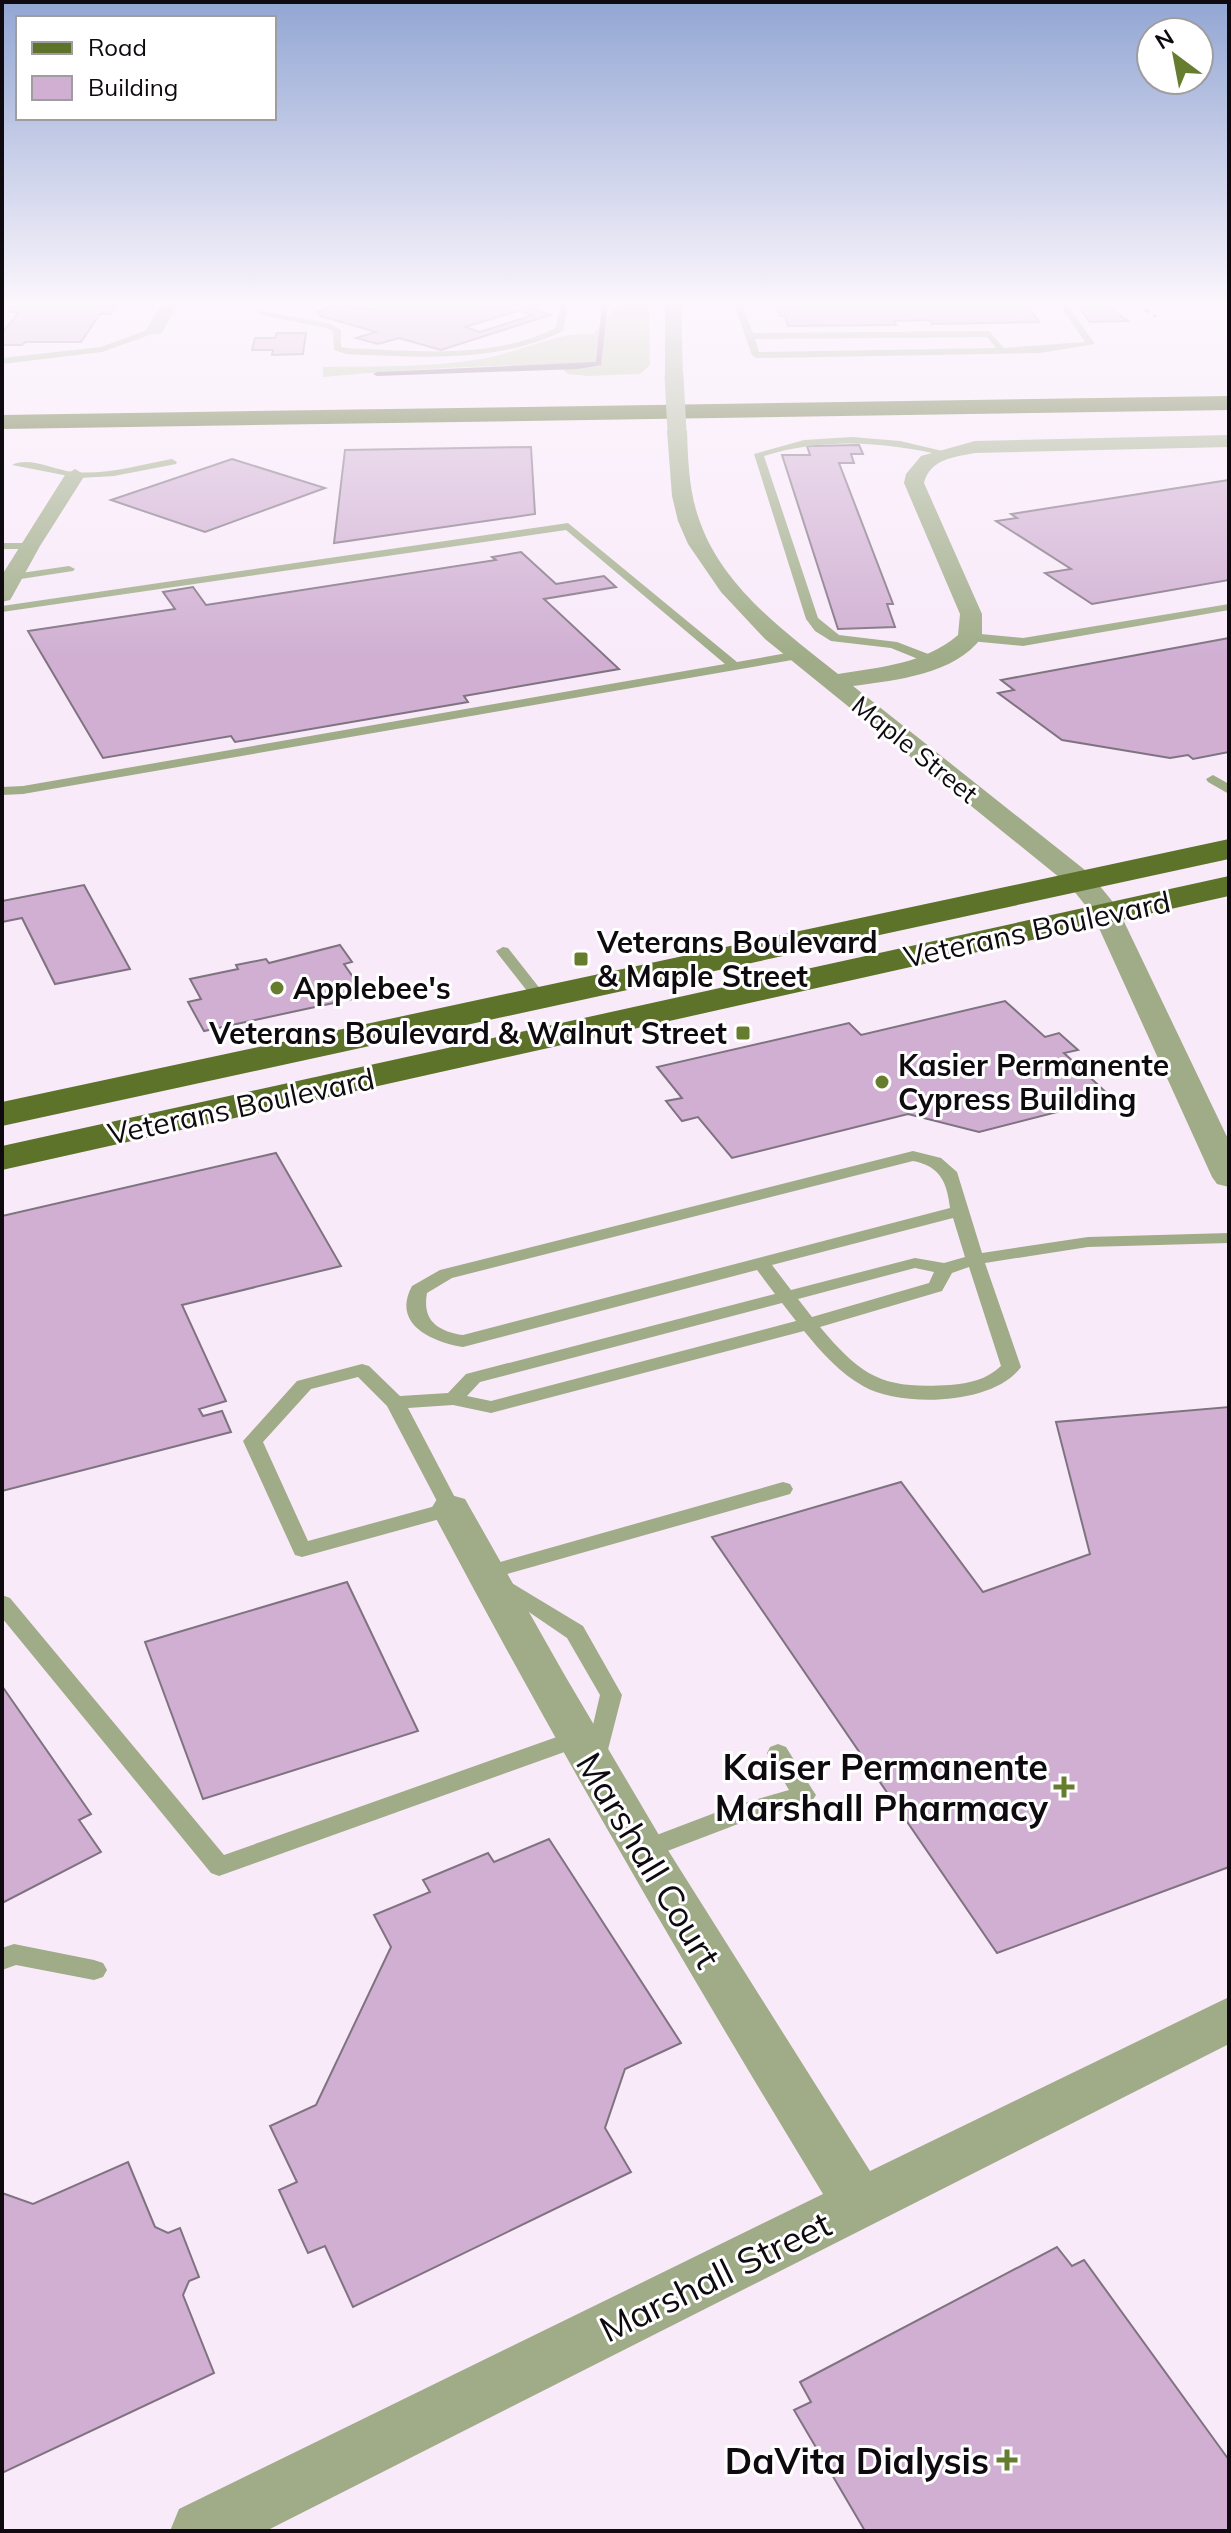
<svg xmlns="http://www.w3.org/2000/svg" width="1231" height="2533" font-family="Mulish,sans-serif">
	<rect width="100%" height="100%" fill="#f9eafa"/>
	<!-- forest -->
	<path fill="#b9c89d" d="M620 304H649L650 365 640 374 588 376 568 374 558 365C479 365 401 370 323 377V367C378 366 436 368 491 357 525 350 558 332 593 334Z"/>
	<g fill="none" stroke-linecap="round" stroke-linejoin="round">
		<!-- stream -->
		<path fill="#806882" fill-rule="evenodd" d="M602 304H608L601 365 578 369 377 376 373 374 377 372 596 362Z"/>
	</g>
	<!-- building -->
	<g fill="#d0afd2" stroke="#7f7380" stroke-width="2" fill-rule="evenodd">
		<path d="M15 304H99L97 306H116L111 314H100L81 342H25L22 345H2V333L19 312H9Z"/>
		<path d="M375 304H541L529 308 550 315 441 350 399 338 378 344 356 338 376 332 321 316 317 312 337 305 377 310 386 307ZM518 311 533 315 480 332 465 327Z"/>
		<path d="M776 304H1027L1039 322 932 324 930 320 894 321 896 325 788 326 785 316H780Z"/>
		<path d="M1077 304H1105L1128 321 1090 322Z"/>
		<path d="M277 333H306L303 354 272 355 273 350H252L255 338H275Z"/>
		<path d="M859 445 863 454H851L854 463H839L893 604H887L895 627 838 629 782 455H810L807 446Z"/>
		<path d="M531 447 535 514 334 543 345 450Z"/>
		<path d="M232 459 325 488 205 532 111 500Z"/>
		<path d="M1229 480V580L1092 604 1045 573 1071 569 996 521 1017 518 1011 514Z"/>
		<path d="M521 552 556 584 604 576 616 587 544 599 619 669 464 696 468 702 235 742 231 736 103 758 28 631 175 609 163 592 193 587 206 605 496 560 492 557Z"/>
		<path d="M1229 638V752L1193 759 1188 755 1170 758 1062 740 998 693 1014 690 1001 680Z"/>
		<path d="M84 885 130 969 55 984 22 918 2 922V901Z"/>
		<path d="M340 945 352 962 344 964 366 996 204 1031 188 1002 201 999 190 979 238 969 236 965 266 959 269 963Z"/>
		<path d="M1005 1001 1045 1037 1059 1033 1078 1050 1064 1053 1112 1098 979 1132 908 1114 732 1158 698 1117 682 1121 666 1101 682 1098 657 1067 849 1023 861 1035Z"/>
		<path d="M276 1153 341 1266 182 1305 226 1401 199 1409 203 1416 222 1411 231 1432 2 1491V1216Z"/>
		<path d="M1229 1407V1867L997 1953 712 1537 901 1482 983 1592 1090 1554 1056 1422Z"/>
		<path d="M347 1582 418 1731 203 1799 145 1642Z"/>
		<path d="M2 1686 91 1814 79 1820 101 1852 2 1903Z"/>
		<path d="M549 1839 681 2043 625 2069 605 2128 631 2172 353 2307 325 2246 308 2253 279 2190 297 2182 270 2126 316 2105 391 1947 374 1915 430 1892 423 1880 488 1853 494 1862Z"/>
		<path d="M128 2162 155 2227 168 2233 180 2228 199 2277 189 2281 183 2295 214 2373 2 2473V2193L33 2204Z"/>
		<path d="M1057 2247 1072 2266 1084 2260 1229 2460V2531H865L794 2410 811 2402 800 2382Z"/>
	</g>
	<g fill="none" stroke-linecap="round" stroke-linejoin="round">
		<!-- service -->
		<g fill="#9fac87" fill-rule="evenodd">
			<path d="M560 304H568L563 331C495 364 420 357 346 354L334 350 333 331 326 328 257 314 261 311 331 324 341 330V347L347 348C418 351 490 360 556 328Z"/>
			<path d="M734 304H742L753 333 989 331 1004 348 1085 342 1059 304H1067L1095 344 1040 353 756 358 752 355ZM987 337 996 348 759 352 755 339Z"/>
			<path d="M155 327 158 332 102 352 2 364V358L101 347Z"/>
			<path d="M852 437 900 441 951 453 946 456C885 442 825 437 764 456L818 618 839 635 897 642 936 657V663H928L891 648 831 641 815 631 806 619 754 454 804 440Z"/>
			<path d="M172 459 177 462 176 464 114 476 79 478 12 465C28 456 55 470 73 472 106 475 140 465 172 459Z"/>
			<path d="M568 523 737 662 798 651 804 655 798 659 23 794 2 795V787L23 786 725 664 566 530 2 612V606Z"/>
			<path d="M2 543H29L34 546 29 549H2Z"/>
			<path d="M69 566 75 569 73 571 14 580 8 577 14 574Z"/>
			<path d="M1229 604V610L1023 646 970 641 964 637 970 633 1023 638Z"/>
			<path d="M1213 775 1229 784V794L1208 782 1206 779Z"/>
			<path d="M503 947 508 948 545 995V1001H535L498 954 496 951Z"/>
			<path d="M913 1151 941 1158 957 1172 982 1253 1088 1237 1229 1233V1243L1088 1247 985 1263 1021 1367C994 1405 901 1408 863 1386 840 1373 821 1352 804 1331L491 1413 453 1405 408 1408 461 1509 458 1514 302 1557 295 1555 243 1441 297 1381 362 1364 369 1366 400 1396 448 1393 466 1374 775 1294 757 1270 463 1347C433 1342 391 1325 412 1286L440 1270ZM913 1161C940 1166 947 1182 950 1208L463 1335C437 1331 422 1320 427 1293L452 1278ZM953 1218 965 1257 944 1263 915 1258 791 1290 772 1265ZM969 1267 1001 1366C986 1380 970 1383 950 1385 883 1389 863 1378 820 1327L942 1291 952 1273ZM915 1268 934 1272 929 1283 812 1317 798 1299ZM782 1303 796 1321 491 1401 467 1396 480 1382ZM358 1377 387 1406 439 1505 308 1541 263 1442 311 1389Z"/>
			<path d="M783 1482 790 1484 793 1489 790 1494 486 1580 479 1578 475 1573 479 1568Z"/>
			<path d="M502 1577 583 1626 622 1695 604 1765 596 1768 588 1765 585 1759 600 1695 567 1638 495 1589 491 1584 495 1579Z"/>
			<path d="M2 1595 10 1598 224 1855 568 1733 576 1730 584 1733 587 1739 584 1745 219 1876 211 1873 2 1618Z"/>
			<path d="M778 1744 786 1747 812 1789 816 1795 812 1801 746 1821 641 1861 633 1858 629 1851 633 1844 733 1806 789 1790 767 1753 770 1747Z"/>
			<path d="M14 1944 94 1960 103 1963 107 1970 103 1977 94 1980 16 1965 2 1970V1948Z"/>
		</g>
		<!-- minor -->
		<g fill="#9fac87" fill-rule="evenodd">
			<path d="M162 304H178L161 334H149L146 330Z"/>
			<path d="M665 304H681L683 376 674 381 665 376Z"/>
			<path d="M677 425 687 431C688 461 689 493 700 522 723 587 785 632 838 674 881 667 924 664 958 635L960 614 904 483 906 474 921 456 975 441 1229 435V447L975 453C954 457 930 459 924 483L982 614V637C955 675 895 680 853 686L1090 874 1117 907 1229 1141V1187L1217 1184 1212 1177 1093 915 1070 886 765 639 721 592 688 544 678 521 672 496 667 431Z"/>
			<path d="M75 469 85 475 40 546 13 595 10 600 2 602V575L65 475Z"/>
			<path d="M451 1495 465 1499 564 1674 666 1847 870 2171 1229 1997V2044L266 2531H170L179 2509 823 2194C686 1969 554 1742 431 1509L437 1499Z"/>
		</g>
		<!-- primary -->
		<g fill="#5e732a" fill-rule="evenodd">
			<path d="M1229 839V859L2 1126V1102Z"/>
			<path d="M1229 876V896L2 1170V1146Z"/>
		</g>
		<!-- motorway -->
		<path fill="#4a5c17" fill-rule="evenodd" d="M1229 396V410L2 429V415Z"/>
		<!-- rail -->
		<path stroke="#5f565f" stroke-width="3" stroke-dasharray="5 5" stroke-linecap="butt" d="M1137 304 1156 317"/>
		<!-- minor-bridge -->
		<path stroke="#9fac87" stroke-width="19" d="M674 376 677 431"/>
	</g>
	<!-- sky -->
	<linearGradient id="sky" x2="0" y2="1"><stop stop-color="#92a6d3"/><stop offset="0.46" stop-color="#fcf6fd"/><stop offset="1" stop-color="#fcf6fd" stop-opacity="0"/></linearGradient>
	<rect width="1231" height="659" fill="url(#sky)"/>
	<!-- markers -->
	<g fill="#667c2e" stroke="#fff" stroke-width="3">
		<rect x="573" y="951" width="16" height="16" rx="4"/>
		<circle cx="277" cy="988" r="8"/>
		<rect x="735" y="1025" width="16" height="16" rx="4"/>
		<circle cx="882" cy="1082" r="8"/>
		<path d="M1060 1775h8v8h8v8h-8v8h-8v-8h-8v-8h8z"/>
		<path d="M1003 2448h8v8h8v8h-8v8h-8v-8h-8v-8h8z"/>
	</g>
	<g text-anchor="middle" dominant-baseline="central" stroke-width="6" stroke-linejoin="round" paint-order="stroke">
		<!-- far-street labels -->
		<g font-size="26" fill="#0f0a0f" stroke="#fff">
			<text transform="translate(915 749) rotate(39)">Maple Street</text>
		</g>
		<!-- street labels -->
		<g font-size="30" fill="#0f0a0f" stroke="#fff">
			<text transform="translate(1037 929) rotate(-12)">Veterans Boulevard</text>
			<text transform="translate(241 1106) rotate(-12)">Veterans Boulevard</text>
		</g>
		<!-- poi labels -->
		<g font-size="30" font-weight="bold" fill="#0f0a0f" stroke="#fff" text-anchor="start">
			<text x="597" y="942">Veterans Boulevard<tspan x="597" dy="34">&amp; Maple Street</tspan></text>
			<text x="293" y="988">Applebee's</text>
			<text x="727" y="1033" text-anchor="end">Veterans Boulevard &amp; Walnut Street</text>
			<text x="898" y="1065">Kasier Permanente<tspan x="898" dy="34">Cypress Building</tspan></text>
		</g>
		<!-- near-poi labels -->
		<g font-size="36" font-weight="bold" fill="#0f0a0f" stroke="#fff" text-anchor="end">
			<text x="1048" y="1766">Kaiser Permanente<tspan x="1048" dy="41">Marshall Pharmacy</tspan></text>
			<text x="989" y="2460">DaVita Dialysis</text>
		</g>
		<!-- near-street labels -->
		<g font-size="36" fill="#0f0a0f" stroke="#fff">
			<text transform="translate(649 1860) rotate(59)">Marshall Court</text>
			<text transform="translate(715 2276) rotate(-26)">Marshall Street</text>
		</g>
	</g>
	<!-- border -->
	<rect width="1231" height="2533" fill="none" stroke="#0f0a0f" stroke-width="8"/>
	<!-- legend -->
	<rect x="16" y="16" width="260" height="104" fill="#ffffff" stroke="#9f9d9f" stroke-width="2"/>
	<rect x="32" y="42" width="40" height="12" fill="#5e732a" stroke="#9f9d9f" stroke-width="2"/>
	<text x="88" y="56" font-size="24" fill="#0f0a0f">Road</text>
	<rect x="32" y="76" width="40" height="24" fill="#d0afd2" stroke="#9f9d9f" stroke-width="2"/>
	<text x="88" y="96" font-size="24" fill="#0f0a0f">Building</text>
	<!-- north arrow -->
	<g transform="translate(1175 56) rotate(328)"><circle r="38" fill="#ffffff" stroke="#9f9d9f" stroke-width="2"/>
	<path d="M0-6L14 30L0 20L-14 30Z" fill="#667c2e"/>
	<text y="-12" font-size="22" font-weight="bold" text-anchor="middle" fill="#0f0a0f">N</text>
	</g>
</svg>
